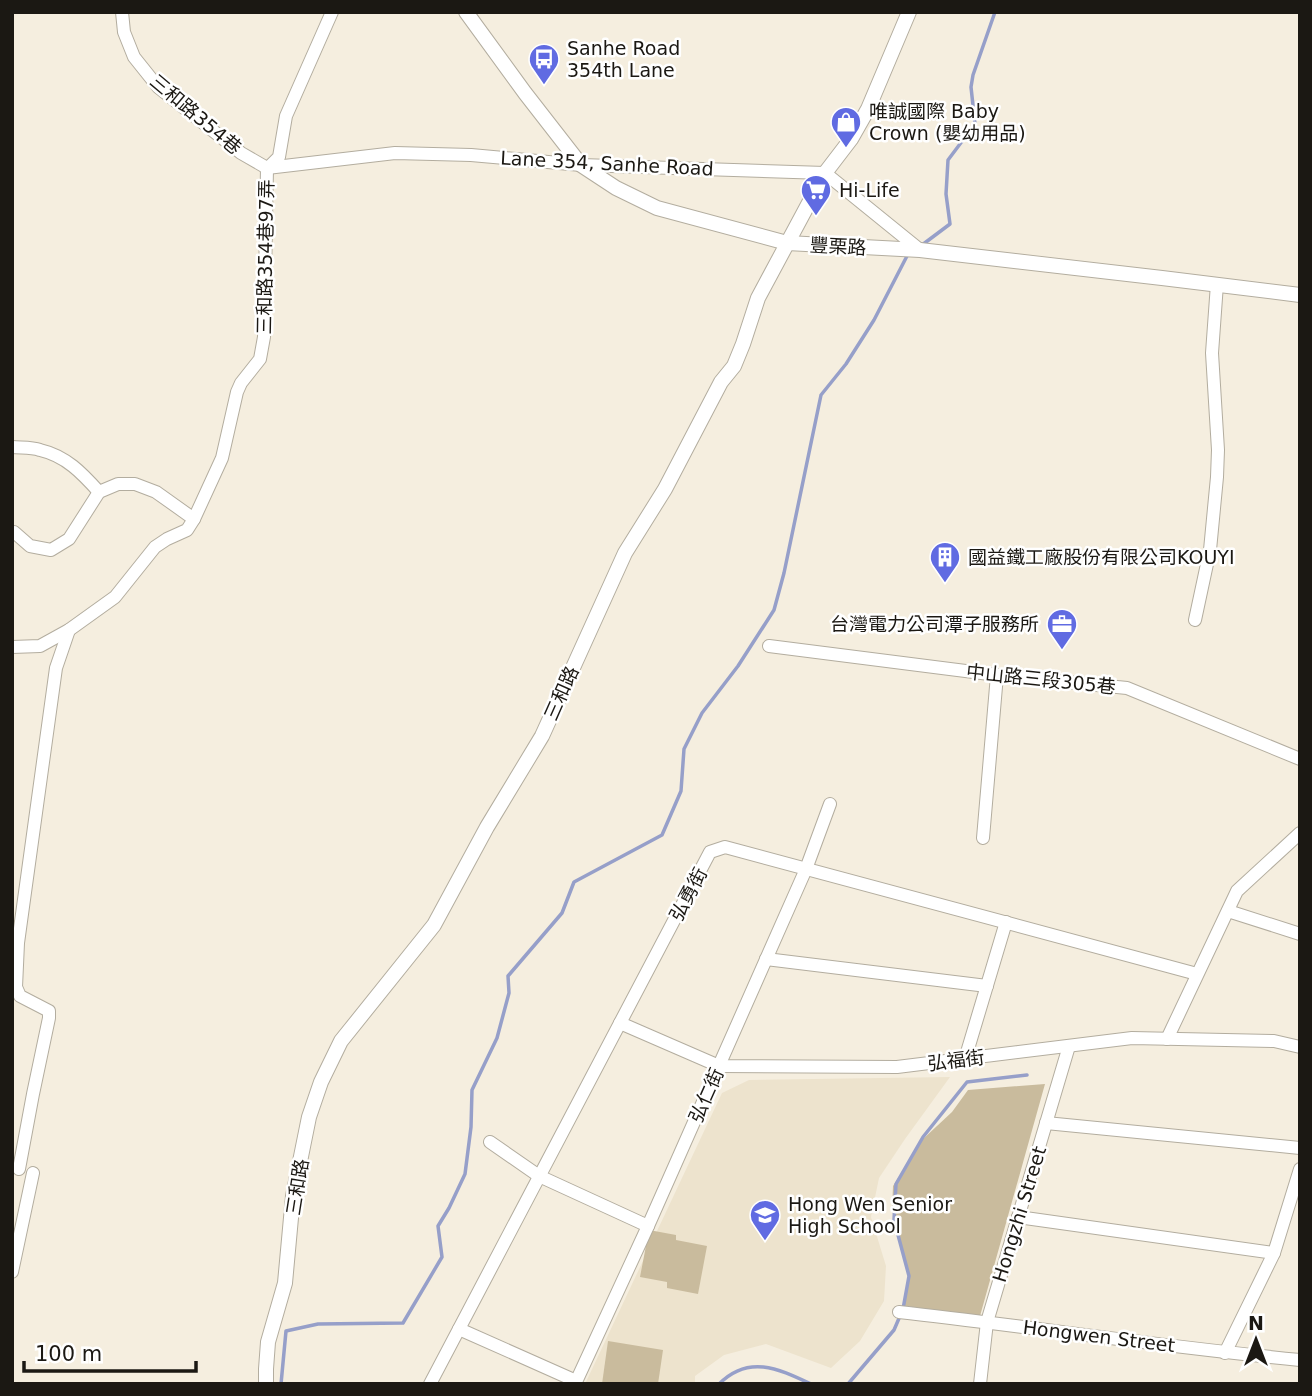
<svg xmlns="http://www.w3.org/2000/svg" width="1312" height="1396" font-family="'DejaVu Sans','Noto Sans TC',sans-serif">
	<rect width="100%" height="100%" fill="#f5eedf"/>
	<!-- built -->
	<path fill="#ede3cd" d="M950 1077 905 1139 879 1178 871 1217 886 1266 884 1301 860 1341 831 1368 766 1344 724 1355 695 1376V1384H585L722 1093 749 1080Z"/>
	<!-- green -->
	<g fill="#c9bb9d">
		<path d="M1045 1084 980 1316 904 1306 908 1275 892 1210 893 1186 923 1139 952 1112 968 1090Z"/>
		<path d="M649 1230 676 1235V1240L707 1246 698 1294 667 1288V1282L640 1277Z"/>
		<path d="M608 1341 663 1350 658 1384H602Z"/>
	</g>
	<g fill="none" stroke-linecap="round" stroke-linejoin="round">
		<!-- stream -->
		<g stroke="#969fc9" stroke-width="3.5">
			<path d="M922 245 950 224 946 194 948 160 975 124 971 87 973 75 995 12"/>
			<path d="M903 1309 909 1276 894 1220 896 1184 923 1137 967 1082 1027 1075"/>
			<path d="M281 1384 286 1331 318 1324 403 1323 442 1257 438 1226 449 1208 465 1174 471 1127 472 1090 497 1038 509 993 508 976 562 913 574 882 662 835 681 791 684 749 702 713 738 666 774 610 784 573 821 395 846 364 874 320 907 256 910 253"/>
			<path d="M719 1384C749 1354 779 1369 811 1384"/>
			<path d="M848 1384 894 1330 900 1316"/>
		</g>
		<!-- minor casing -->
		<g stroke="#b3ad9f" stroke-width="14">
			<g id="minor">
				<path d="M122 12 124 32 134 57 158 87 241 153 267 168 395 153 471 155 581 165 825 173 920 250"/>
				<path d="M268 168 279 157 286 116 332 12"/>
				<path d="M12 447C21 448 31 447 40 450 66 456 82 473 99 492"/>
				<path d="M14 532 30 546 51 550 69 539 99 492 118 484H135L156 492 194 519"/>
				<path d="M1195 620 1210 550 1217 477 1218 450 1212 353 1217 284"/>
				<path d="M769 646 997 675 1127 688 1300 759"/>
				<path d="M12 647 40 646 69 630 115 597 155 547 167 539 187 530 194 519 222 458 237 392 241 383 260 359 264 337 267 168"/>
				<path d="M983 838 997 675"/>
				<path d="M1228 911 1300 934"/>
				<path d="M766 959 987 986"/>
				<path d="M620 1023 719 1066 897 1067 1132 1038 1274 1041 1300 1047"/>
				<path d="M1167 1039 1237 891 1300 833"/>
				<path d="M965 1059 1006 922"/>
				<path d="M1046 1123 1300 1148"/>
				<path d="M490 1142 539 1176 648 1226"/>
				<path d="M19 1169 33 1094 49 1018V1011L20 996 16 987 18 943 56 668 69 630"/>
				<path d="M1018 1217 1274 1253"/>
				<path d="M12 1272 33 1173"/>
				<path d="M899 1312C1033 1327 1166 1347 1300 1360"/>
				<path d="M459 1329 576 1381"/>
				<path d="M1225 1353 1274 1253 1300 1169"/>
				<path d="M430 1384 710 852 725 847 1197 974"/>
				<path d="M575 1384 648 1226 806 869 830 804"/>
				<path d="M980 1384 987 1322 1069 1046"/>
			</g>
		</g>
		<!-- tertiary casing -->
		<g stroke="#b3ad9f" stroke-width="16">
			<g id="tertiary">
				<path d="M466 12 525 93 581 165 616 188 657 208 787 243 920 250 1162 278 1300 295"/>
				<path d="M266 1384V1369L268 1342 285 1283 293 1196 309 1117 321 1082 341 1041 434 925 487 827 542 736 625 553 665 489 721 382 734 366 743 344 758 298 825 173 851 139 868 109 909 12"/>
			</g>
		</g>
		<!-- minor -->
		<use href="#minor" stroke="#fff" stroke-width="12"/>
		<!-- tertiary -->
		<use href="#tertiary" stroke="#fff" stroke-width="14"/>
	</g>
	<!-- icons -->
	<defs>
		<g id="bus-pin" transform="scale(1.575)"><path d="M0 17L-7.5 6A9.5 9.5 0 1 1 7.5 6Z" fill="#606be2" stroke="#fff"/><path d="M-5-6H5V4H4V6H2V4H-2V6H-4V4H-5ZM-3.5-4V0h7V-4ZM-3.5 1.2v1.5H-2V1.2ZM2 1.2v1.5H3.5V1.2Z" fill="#fff"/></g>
		<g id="shop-pin" transform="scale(1.575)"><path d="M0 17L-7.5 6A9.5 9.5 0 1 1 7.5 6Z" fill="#606be2" stroke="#fff"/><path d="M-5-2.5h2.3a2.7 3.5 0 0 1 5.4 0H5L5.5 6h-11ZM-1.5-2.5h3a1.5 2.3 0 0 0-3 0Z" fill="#fff"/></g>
		<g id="supermarket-pin" transform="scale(1.575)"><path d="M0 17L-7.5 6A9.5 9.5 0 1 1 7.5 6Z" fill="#606be2" stroke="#fff"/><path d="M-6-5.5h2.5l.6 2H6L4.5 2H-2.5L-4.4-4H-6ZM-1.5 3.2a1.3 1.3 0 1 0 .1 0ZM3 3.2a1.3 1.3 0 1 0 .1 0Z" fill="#fff"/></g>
		<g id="building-pin" transform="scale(1.575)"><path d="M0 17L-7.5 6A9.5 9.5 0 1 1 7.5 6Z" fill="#606be2" stroke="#fff"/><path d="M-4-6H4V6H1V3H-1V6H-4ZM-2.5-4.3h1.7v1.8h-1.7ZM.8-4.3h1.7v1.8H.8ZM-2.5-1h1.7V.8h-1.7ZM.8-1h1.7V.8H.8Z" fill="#fff"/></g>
		<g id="office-pin" transform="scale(1.575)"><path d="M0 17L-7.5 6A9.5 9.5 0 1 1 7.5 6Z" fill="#606be2" stroke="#fff"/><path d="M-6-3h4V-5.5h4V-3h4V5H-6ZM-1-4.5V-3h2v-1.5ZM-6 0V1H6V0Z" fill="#fff"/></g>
		<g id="school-pin" transform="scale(1.575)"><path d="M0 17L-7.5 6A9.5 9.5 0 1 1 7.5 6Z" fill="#606be2" stroke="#fff"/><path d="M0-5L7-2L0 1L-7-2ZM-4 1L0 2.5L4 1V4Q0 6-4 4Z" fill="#fff"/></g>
	</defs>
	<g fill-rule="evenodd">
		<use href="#bus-pin" x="544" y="59"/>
		<use href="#shop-pin" x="846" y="122"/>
		<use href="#supermarket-pin" x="816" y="190"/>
		<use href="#building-pin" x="945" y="557"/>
		<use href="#office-pin" x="1062" y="624"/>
		<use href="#school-pin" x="765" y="1215"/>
	</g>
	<g text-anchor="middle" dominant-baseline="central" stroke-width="5" stroke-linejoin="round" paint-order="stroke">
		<!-- poi labels -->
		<g font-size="19" fill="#1b1813" stroke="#fff" text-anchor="start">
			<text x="567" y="48">Sanhe Road<tspan x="567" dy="22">354th Lane</tspan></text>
			<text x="869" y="111">唯誠國際 Baby<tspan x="869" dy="22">Crown (嬰幼用品)</tspan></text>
			<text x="839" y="190">Hi-Life</text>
			<text x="968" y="557">國益鐵工廠股份有限公司KOUYI</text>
			<text x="1039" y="624" text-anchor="end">台灣電力公司潭子服務所</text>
			<text x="788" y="1204">Hong Wen Senior<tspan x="788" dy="22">High School</tspan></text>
		</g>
		<!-- street labels -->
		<g font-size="19" fill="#1b1813" stroke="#fff">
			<text transform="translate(196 114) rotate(40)">三和路354巷</text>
			<text transform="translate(607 163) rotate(3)">Lane 354, Sanhe Road</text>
			<text transform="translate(838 246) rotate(3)">豐栗路</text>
			<text transform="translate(265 257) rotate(-89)">三和路354巷97弄</text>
			<text transform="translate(1041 679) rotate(6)">中山路三段305巷</text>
			<text transform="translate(561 693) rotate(-66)">三和路</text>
			<text transform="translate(688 894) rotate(-62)">弘勇街</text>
			<text transform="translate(956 1060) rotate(-7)">弘福街</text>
			<text transform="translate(706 1095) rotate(-66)">弘仁街</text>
			<text transform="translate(297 1187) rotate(-81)">三和路</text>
			<text transform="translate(1019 1214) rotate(-73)">Hongzhi Street</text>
			<text transform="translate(1099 1336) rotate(7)">Hongwen Street</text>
		</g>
	</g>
	<!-- border -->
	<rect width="1312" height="1396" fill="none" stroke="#1b1813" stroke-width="28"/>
	<!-- north arrow -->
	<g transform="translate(1256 1340)" stroke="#ffffff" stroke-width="5" paint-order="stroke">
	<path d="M0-5L12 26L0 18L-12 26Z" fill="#1b1813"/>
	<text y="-10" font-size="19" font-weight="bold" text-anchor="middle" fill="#1b1813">N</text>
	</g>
	<!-- scale -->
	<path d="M24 1361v10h172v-10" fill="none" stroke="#1b1813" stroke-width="3.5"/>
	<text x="35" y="1361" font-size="21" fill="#1b1813" stroke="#ffffff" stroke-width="5" paint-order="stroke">100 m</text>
</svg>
